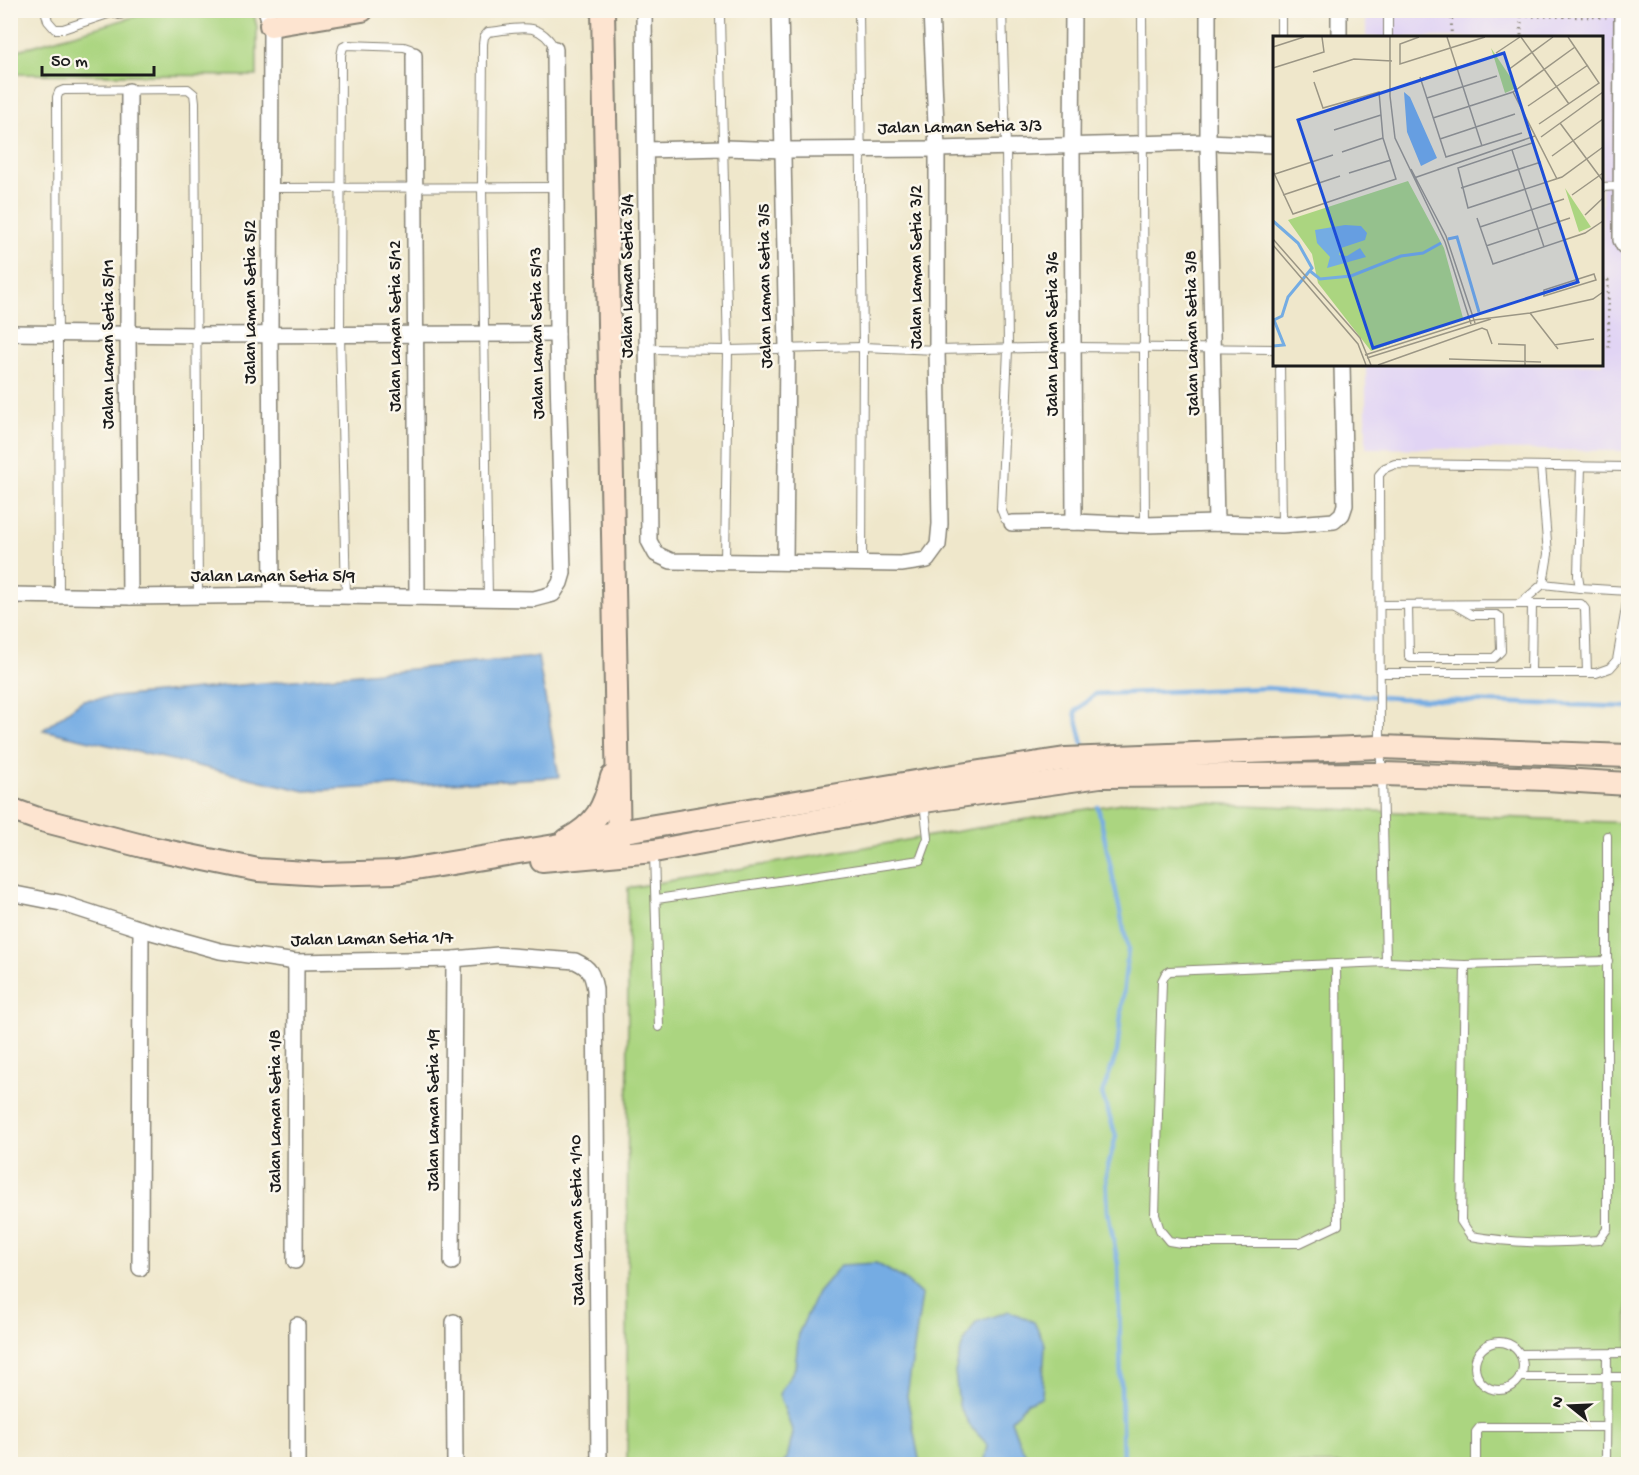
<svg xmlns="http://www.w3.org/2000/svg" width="1639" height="1475" font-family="'Gochi Hand',sans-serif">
	<rect width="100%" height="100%" fill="#fbf7ec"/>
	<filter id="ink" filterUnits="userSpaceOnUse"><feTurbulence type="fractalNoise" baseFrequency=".0167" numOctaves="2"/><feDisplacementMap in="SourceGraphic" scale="12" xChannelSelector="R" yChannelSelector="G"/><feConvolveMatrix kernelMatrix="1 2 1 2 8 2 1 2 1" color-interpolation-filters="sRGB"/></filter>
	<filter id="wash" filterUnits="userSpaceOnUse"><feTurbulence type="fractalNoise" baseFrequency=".008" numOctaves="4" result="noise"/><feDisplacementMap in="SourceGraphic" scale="24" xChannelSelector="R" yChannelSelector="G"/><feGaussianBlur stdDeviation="1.35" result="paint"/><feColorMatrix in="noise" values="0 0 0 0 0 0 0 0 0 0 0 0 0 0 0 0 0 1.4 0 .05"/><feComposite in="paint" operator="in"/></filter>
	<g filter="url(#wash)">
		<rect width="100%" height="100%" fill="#efe7cb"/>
		<!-- built -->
		<path fill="#e1d4f4" d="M1366 11H1628V451L1366 448V365L1602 364V38L1366 37Z"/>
		<!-- green -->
		<g fill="#abd580" stroke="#64784e" stroke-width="1.5">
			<path d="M154 11H253L257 27V76L11 74V52Z"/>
			<path d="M1139 800 1628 823V1464H627L628 888Z"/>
		</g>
		<!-- water -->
		<g fill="#74ace3" stroke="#486480" stroke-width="1.5">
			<path d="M538 657 559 777 305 791 43 730 83 700Z"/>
			<path d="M876 1263 904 1279 922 1295 907 1396 920 1464H783L787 1458 793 1433 779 1394 795 1368 799 1332 818 1292 841 1265Z"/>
			<path d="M1009 1311 1034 1322 1045 1345 1042 1397 1027 1403 1011 1420 1019 1442 1032 1464H984L988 1445 971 1427 959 1406 955 1372 962 1346 976 1322Z"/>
		</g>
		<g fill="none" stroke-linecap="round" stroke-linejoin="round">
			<!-- stream -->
			<g stroke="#74ace3" stroke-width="4.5">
				<path d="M1085 752 1075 712 1095 694 1268 688 1408 699 1626 707"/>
				<path d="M1098 807 1128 949 1117 1052 1102 1094 1116 1136 1106 1174 1108 1212 1118 1264 1123 1464"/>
			</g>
		</g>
	</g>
	<g filter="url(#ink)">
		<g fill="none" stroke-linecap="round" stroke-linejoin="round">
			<!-- lane casing -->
			<g stroke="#868274" stroke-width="10">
				<g id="lane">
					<path d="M45 10 48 21 55 29H63L120 10"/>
					<path d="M719 10 720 17 728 350 725 562"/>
					<path d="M859 10 863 347 862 563"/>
					<path d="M1002 10 1006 146 1008 349 1001 509 1005 519 1012 523"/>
					<path d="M1142 10 1145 525"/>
					<path d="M1281 10V38"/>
					<path d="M1388 38V10"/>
					<path d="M1602 187 1621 186"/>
					<path d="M271 188 555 187"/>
					<path d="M647 349 728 350 863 347 937 350 1074 347 1274 349"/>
					<path d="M1280 364 1282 525"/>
					<path d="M1543 584 1580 588 1628 591"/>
					<path d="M1580 588 1578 576 1581 466"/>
					<path d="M59 596 57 97 59 92 64 90 188 89 194 94 195 102 198 596"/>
					<path d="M346 597 340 334 341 55 343 47 347 45 404 47 410 49 414 55"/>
					<path d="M488 599 482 188 483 44 484 37 488 32C517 29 539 19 555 49"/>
					<path d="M1520 604H1581L1585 609 1587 673"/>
					<path d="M1380 605 1520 604 1543 584 1548 554 1541 466"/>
					<path d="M1408 605 1409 657 1411 658H1494L1501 651 1500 617 1497 615H1472L1455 605"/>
					<path d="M1531 672 1532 605"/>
					<path d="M1380 673H1596L1610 668 1617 660 1628 597"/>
					<path d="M654 853 659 1027"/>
					<path d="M657 899 920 860 928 838 924 802"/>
					<path d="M1386 962 1382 774 1380 747 1379 475 1385 468 1395 464 1628 467"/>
					<path d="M1336 965 1338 1225 1300 1243H1181L1169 1241 1160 1230 1155 1215 1162 981 1165 975 1169 971 1386 962 1465 965 1608 961"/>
					<path d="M1465 965 1461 1221 1471 1236C1516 1244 1555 1244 1599 1240L1607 1229V836"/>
					<circle cx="1499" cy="1366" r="24"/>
					<path d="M1520 1354 1628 1353"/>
					<path d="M1520 1377H1628"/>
					<path d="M1476 1464V1432L1480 1427H1606"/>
					<path d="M1601 1464 1606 1459 1607 1354"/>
				</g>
			</g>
			<!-- street casing -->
			<g stroke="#868274" stroke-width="18">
				<g id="street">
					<path d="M119 10V11"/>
					<path d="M266 10 271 25 270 335 272 595"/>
					<path d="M644 10 649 541 656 554 671 561 901 564 927 560 938 545 940 524 937 350V149L931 10"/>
					<path d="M780 10 787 349 785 562"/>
					<path d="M1073 10 1072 146 1074 522"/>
					<path d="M1208 10V142L1216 523"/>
					<path d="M1339 10V38"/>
					<path d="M1622 10 1621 240 1624 246 1628 248"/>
					<path d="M414 55 417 597"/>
					<path d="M129 91 128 333 130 597"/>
					<path d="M646 150 724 148 784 150 937 149 1208 142 1274 145"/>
					<path d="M10 333 197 335 557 334"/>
					<path d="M1012 523 1074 522 1145 525 1216 523 1282 525 1334 521 1342 514 1345 505 1342 364"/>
					<path d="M10 595 130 597 272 595 534 599 553 594 560 583 563 573 557 334 555 49"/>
					<path d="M10 893 61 903 141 929 220 951 296 962 454 959 498 955 575 961C590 968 592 973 595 989L599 1464"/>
					<path d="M295 1261 296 962"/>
					<path d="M452 1262 454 959"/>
					<path d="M140 1268 141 929"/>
					<path d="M454 1322 455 1464"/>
					<path d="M297 1325V1464"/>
				</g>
			</g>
			<!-- secondary casing -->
			<g stroke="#868274" stroke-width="26">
				<g id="secondary">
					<path d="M603 10 619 847"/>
					<path d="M271 25 362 10"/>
					<path d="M10 809 38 819 146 847 258 870 322 874 396 872 555 846 619 832 921 781 1065 759 1380 747 1628 756"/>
					<path d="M567 840C597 824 604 808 612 777"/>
					<path d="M542 861 654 851 924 801 1100 776 1382 774 1546 779 1628 784"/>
				</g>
			</g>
			<!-- path -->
			<g stroke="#868274" stroke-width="3" stroke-dasharray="1.5 4.5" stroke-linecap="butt">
				<path d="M1521 10V38"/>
				<path d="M1521 16 1609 17"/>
				<path d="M1451 38 1452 10"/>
				<path d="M1602 279 1608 280 1609 352"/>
			</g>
			<!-- lane -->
			<use href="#lane" stroke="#fff" stroke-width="8"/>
			<!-- street -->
			<use href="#street" stroke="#fff" stroke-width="15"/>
			<!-- secondary -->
			<use href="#secondary" stroke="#fde4d0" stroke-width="22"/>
		</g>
	</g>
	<g text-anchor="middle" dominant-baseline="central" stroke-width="5" stroke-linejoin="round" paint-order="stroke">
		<!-- street labels -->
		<g font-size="18" fill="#1c1c1c" stroke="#fbf7ec">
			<text transform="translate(960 128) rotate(-1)">Jalan Laman Setia 3/3</text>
			<text transform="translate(917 267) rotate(-90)">Jalan Laman Setia 3/2</text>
			<text transform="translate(628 276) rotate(-90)">Jalan Laman Setia 3/4</text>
			<text transform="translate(766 286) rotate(-91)">Jalan Laman Setia 3/5</text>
			<text transform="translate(251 302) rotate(-90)">Jalan Laman Setia 5/2</text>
			<text transform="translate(396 326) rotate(-90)">Jalan Laman Setia 5/12</text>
			<text transform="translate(538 333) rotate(-91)">Jalan Laman Setia 5/13</text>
			<text transform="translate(1193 333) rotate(-91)">Jalan Laman Setia 3/8</text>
			<text transform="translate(1053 334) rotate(-90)">Jalan Laman Setia 3/6</text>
			<text transform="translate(109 344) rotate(-90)">Jalan Laman Setia 5/11</text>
			<text x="273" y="577">Jalan Laman Setia 5/9</text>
			<text transform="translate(372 940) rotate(-1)">Jalan Laman Setia 1/7</text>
			<text transform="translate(434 1110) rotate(-90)">Jalan Laman Setia 1/9</text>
			<text transform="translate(276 1111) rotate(-90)">Jalan Laman Setia 1/8</text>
			<text transform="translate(578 1220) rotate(-91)">Jalan Laman Setia 1/10</text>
		</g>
	</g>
	<!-- overview -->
	<g transform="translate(1273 36)">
		<rect width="330" height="330" fill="#efe7cb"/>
		<path d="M218 12 244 51 239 54 232 57ZM135 145 171 212 190 282 98 315 45 247 39 218 15 184ZM292 152 318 191 306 196Z" fill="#abd580"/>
		<path d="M131 56 137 61 164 122 148 130 134 96ZM72 189 88 190 94 197 92 204 68 212 66 219 74 220 87 212 93 221 54 232 57 221 44 207 42 194Z" fill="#74ace3"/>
		<path fill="none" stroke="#74ace3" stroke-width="3" d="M0 185 25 207 39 232 15 261 9 280 1 284 11 309 0 310M175 203 184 201 206 276M37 235 47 243 78 240 128 220 150 217 168 207"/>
		<path fill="none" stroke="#9b9685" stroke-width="1.5" d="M117 1V60L122 102 172 206 198 288M146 1 127 8V28L212 1M174 1 209 110M248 1 296 68M0 11 31 1M223 17 247 1M0 32 51 16 49 1M235 34 280 1M40 36 81 23 119 25M147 41 173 121 249 97M148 43 215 22M240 56 284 143M154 62 224 40M255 70 315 29M160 82 240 56 302 11M287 87 330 145M266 88 326 47 295 1M61 94 108 79M268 101 330 56M167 103 242 78M259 107 185 132 195 172 289 141 330 111M239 114 271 211M69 116 110 102M279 120 330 83M138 133 173 200 202 287M0 135 20 178 123 143 110 102 106 56 50 72 41 46M76 137 118 124M2 138 60 119M141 142 262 100M188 152 268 126M10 159 67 140M299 159 330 137M312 179 330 162M204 182 220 228 312 197 330 185M207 191 291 163M0 203 87 302 98 329M0 209 85 308 93 329M213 210 297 182M321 238 323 244 271 260V254ZM257 277 285 313M225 308 252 309V329M281 309 321 303M92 319 201 284 257 277 320 263 330 256M94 322 218 283M176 323 268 326M105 329 209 292 214 294 219 308"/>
		<path fill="#1d4ed8" fill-opacity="0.15" stroke="#1d4ed8" stroke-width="3" d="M231 17 305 246 100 312 25 84Z"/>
		<rect width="330" height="330" fill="none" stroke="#1c1c1c" stroke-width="3"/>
	</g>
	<!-- margin -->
	<rect width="1639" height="1475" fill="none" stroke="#fbf7ec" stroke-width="36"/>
	<!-- north arrow -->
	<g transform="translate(1570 1406) rotate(288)" stroke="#fbf7ec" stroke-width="4.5" paint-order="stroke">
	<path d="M0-4.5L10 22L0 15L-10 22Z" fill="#1c1c1c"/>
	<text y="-9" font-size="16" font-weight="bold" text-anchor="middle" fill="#1c1c1c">N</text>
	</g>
	<!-- scale -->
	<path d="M42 66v9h112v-9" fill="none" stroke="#1c1c1c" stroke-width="3"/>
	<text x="51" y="66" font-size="18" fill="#1c1c1c" stroke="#fbf7ec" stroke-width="4.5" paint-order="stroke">50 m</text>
</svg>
